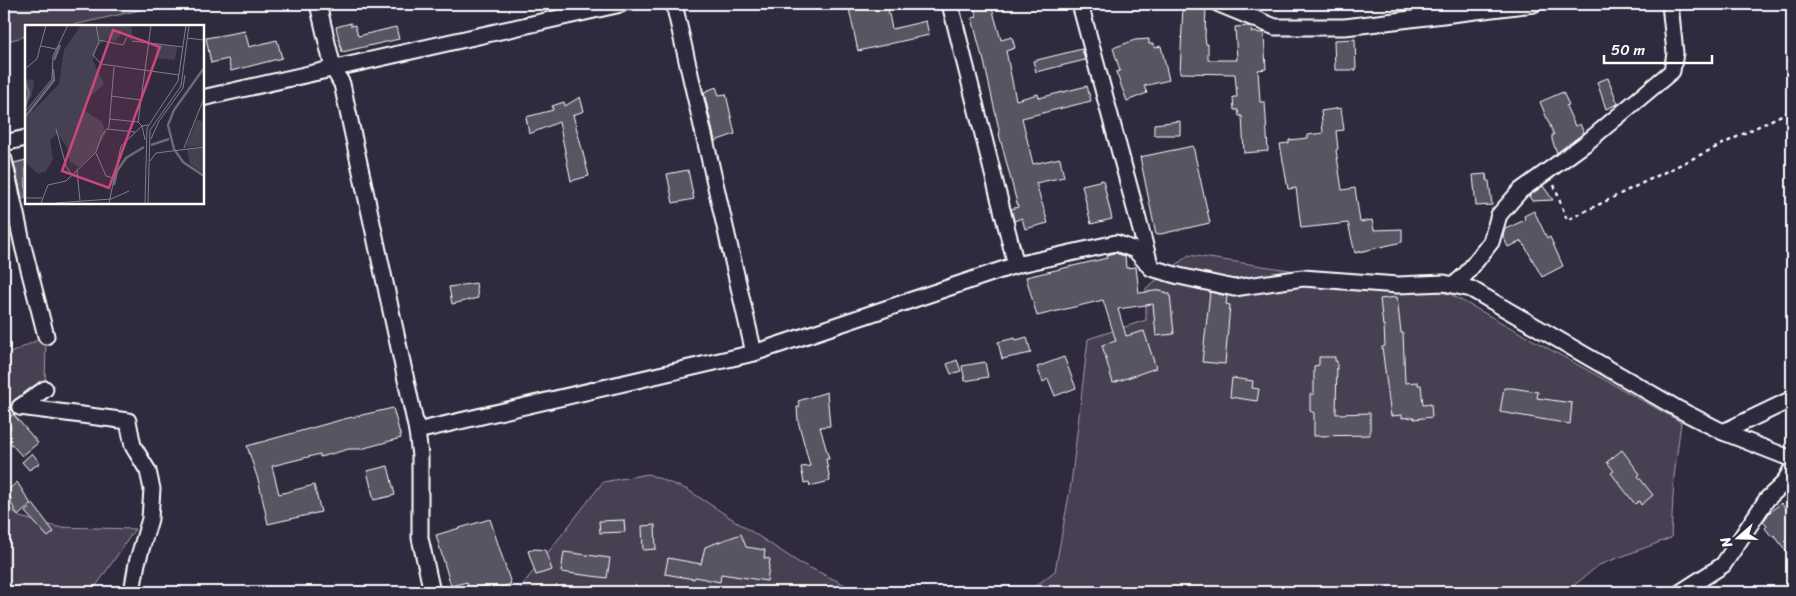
<svg xmlns="http://www.w3.org/2000/svg" width="1796" height="596" font-family="Sriracha,sans-serif">
	<rect width="100%" height="100%" fill="#2f2a3d"/>
	<filter id="ink" filterUnits="userSpaceOnUse"><feTurbulence type="fractalNoise" baseFrequency=".02" numOctaves="2"/><feDisplacementMap in="SourceGraphic" scale="10" xChannelSelector="R" yChannelSelector="G"/><feConvolveMatrix kernelMatrix="1 2 1 2 8 2 1 2 1" color-interpolation-filters="sRGB"/></filter>
	<g filter="url(#ink)">
		<!-- green -->
		<g fill="#464152" stroke="#a2a0a8">
			<path d="M4 4H138L140 10 69 26H26V36L4 42Z"/>
			<path d="M1189 255 1450 294 1681 422 1674 477 1671 538 1599 565 1566 592H1028L1055 571 1071 484 1088 339 1146 320V288Z"/>
			<path d="M46 336 45 389 20 407 4 435V356Z"/>
			<path d="M648 474 688 490 798 562 860 592H517L603 482Z"/>
			<path d="M4 503 20 517 57 527 135 529 92 592H4Z"/>
		</g>
		<!-- building -->
		<g fill="#595564" stroke="#fff">
			<path d="M848 4H887L892 29 926 21 929 35 858 51Z"/>
			<path d="M973 4H991L1001 40 1012 37 1015 48 1006 51 1016 100 1038 94 1039 98 1087 86 1091 101 1022 118 1033 164 1060 158 1064 177 1036 183 1048 223 1025 229 1022 218 1014 221 1011 209 1018 207 999 134H1000L983 57H982L972 18 977 17Z"/>
			<path d="M1183 4H1206L1205 37 1206 44H1208V60H1237L1235 27 1248 26 1253 28 1251 32 1264 33 1266 69 1258 70 1260 102H1265L1268 151 1244 153 1242 116H1239L1238 110H1234L1233 97H1237L1235 74 1180 73Z"/>
			<path d="M351 23V26L355 25 358 36 396 27 399 39 342 52 336 27Z"/>
			<path d="M245 31 249 47 277 40 282 58 231 71 228 59 211 63 206 38Z"/>
			<path d="M1149 39V44H1154V48L1161 46 1169 80 1144 86 1147 93 1127 101 1116 72 1120 71 1113 48 1135 40Z"/>
			<path d="M1355 39 1356 70H1335L1334 40Z"/>
			<path d="M1082 49 1085 60 1036 72 1033 61Z"/>
			<path d="M1608 78 1618 104 1606 109 1597 82Z"/>
			<path d="M716 87 719 95 726 94 735 134 715 141 704 92Z"/>
			<path d="M1563 92 1569 105 1566 106 1575 126 1580 124 1584 133 1557 153 1552 140V135H1554L1540 102Z"/>
			<path d="M580 97 584 111 573 115 589 176 571 181 559 122 529 134 526 117 553 110 552 106 564 102 565 106Z"/>
			<path d="M1341 108 1344 130 1336 131 1338 149 1336 150 1342 190 1355 188 1360 222 1372 220 1374 230 1402 229V242L1355 253 1348 223 1301 228 1296 188 1288 189 1280 144 1289 143V140L1308 138V135L1323 133 1321 111Z"/>
			<path d="M1180 121V135H1154V124Z"/>
			<path d="M1193 146 1210 223 1156 235 1140 157Z"/>
			<path d="M26 160V198H22L14 163Z"/>
			<path d="M688 170 694 199 673 203 667 174Z"/>
			<path d="M1486 174 1487 181H1489L1492 205 1476 206 1473 175Z"/>
			<path d="M1103 180 1112 219 1091 224 1082 185Z"/>
			<path d="M1543 186 1553 200 1532 201 1529 196Z"/>
			<path d="M1534 211 1547 238 1550 237 1563 266 1542 277 1522 241 1508 247 1503 236 1505 229 1525 220 1524 216Z"/>
			<path d="M1115 253 1125 256 1126 268 1136 267 1139 293 1162 290 1163 292H1166V294H1170L1174 334 1156 336 1153 304 1118 309 1126 336 1144 331 1156 368 1113 383 1102 345 1116 341 1103 300 1037 316 1026 277 1107 258V255Z"/>
			<path d="M476 283 478 298 452 304 449 287Z"/>
			<path d="M1210 292 1227 296 1226 304 1230 305 1225 364 1202 362Z"/>
			<path d="M1397 297 1401 333H1403L1405 383 1418 382V385H1421L1423 405 1431 404 1432 417 1414 419V417L1402 418V415L1391 416 1382 347 1385 346 1384 325 1383 326 1380 299Z"/>
			<path d="M1027 337 1031 353 1002 359 998 342 1015 338 1016 340Z"/>
			<path d="M1064 357 1076 388 1055 396 1048 379 1043 382 1037 367Z"/>
			<path d="M1319 357H1335V361H1337L1336 414 1370 413V435L1314 436V413L1310 411V394H1314V366L1319 365Z"/>
			<path d="M957 360 961 371 951 374 947 364Z"/>
			<path d="M985 362 988 377 965 381 962 366Z"/>
			<path d="M1232 378 1253 381 1252 388 1259 389 1257 401 1230 397Z"/>
			<path d="M1504 388H1512L1538 392 1537 398 1572 403 1570 424 1500 412Z"/>
			<path d="M827 392 830 426 820 427 829 459H826L830 481 810 486 809 482 804 483 801 467 810 466 798 421 797 407H800L798 401Z"/>
			<path d="M393 408 401 438 361 449H349L320 457V454L272 466 279 494 314 485 321 512 268 524 259 483 247 446 344 419Z"/>
			<path d="M13 414 38 443 22 456 4 436 11 428 6 422Z"/>
			<path d="M1622 450 1640 474 1638 476 1653 495 1641 505 1639 501 1635 504 1611 473 1614 471 1607 462Z"/>
			<path d="M32 453 40 463 29 470 22 462Z"/>
			<path d="M388 466 395 495 374 500 367 471Z"/>
			<path d="M17 482 31 504 18 516 10 501 12 500 7 491Z"/>
			<path d="M1781 503 1787 510 1792 506V559L1774 535 1772 537 1765 528 1767 526 1763 522 1770 512Z"/>
			<path d="M33 504 54 532 48 537 25 512Z"/>
			<path d="M490 519 511 584 485 592 483 586 469 590 467 582 451 586 436 535Z"/>
			<path d="M624 520 625 532 600 533 599 521Z"/>
			<path d="M655 525 656 549 643 550 642 526Z"/>
			<path d="M741 534 746 547 765 550 764 558 770 559 767 581 721 574 720 582 695 577 694 579 665 574 668 558 701 564 705 547Z"/>
			<path d="M535 549 545 550 552 570 536 575 528 551Z"/>
			<path d="M564 552 610 558 607 578 561 572Z"/>
		</g>
		<g fill="none" stroke-linecap="round" stroke-linejoin="round">
			<!-- minor casing -->
			<g stroke="#fff" stroke-width="19">
				<g id="minor">
					<path d="M318 4 333 68 342 84 417 431 420 456V538L432 592"/>
					<path d="M674 4 754 353"/>
					<path d="M950 4 1016 265"/>
					<path d="M1080 4 1150 264"/>
					<path d="M1219 4 1275 27H1345L1534 4"/>
					<path d="M202 98 621 4"/>
					<path d="M4 143 26 138"/>
					<path d="M4 160 23 246 46 336"/>
					<path d="M1454 285 1466 274 1491 242 1499 215 1520 191 1586 143 1672 71 1675 53 1670 4"/>
					<path d="M20 407 128 421 133 446 148 471 152 489 150 519 137 563 133 586 134 592"/>
					<path d="M20 407 45 389"/>
					<path d="M417 431 754 353 1016 265 1116 243 1135 250 1151 268 1179 276 1234 288 1303 278 1398 285 1444 283 1471 289 1678 409 1723 432 1792 459"/>
					<path d="M1723 432 1792 399"/>
					<path d="M1681 592 1723 565 1767 499 1783 484 1792 469"/>
				</g>
			</g>
			<!-- path -->
			<path stroke="#fff" stroke-width="2.5" stroke-dasharray="4 4" stroke-linecap="butt" d="M1554 185 1567 220 1792 110"/>
			<!-- minor -->
			<use href="#minor" stroke="#2f2a3d" stroke-width="15"/>
		</g>
	</g>
	<!-- overview -->
	<g transform="translate(25 25)">
		<rect width="179" height="179" fill="#2f2a3d"/>
		<path d="M56 0H105L107 4V16L98 7 89 17 85 12 73 21 68 35 79 59 61 75 59 85 77 97 81 108 70 127 54 142 45 137 42 122 32 109 25 115 28 134 21 146 13 149 0 137V94L34 59 39 25ZM132 19 152 22 150 35 130 33ZM0 54 8 55 9 60 6 73 0 77ZM172 94 179 97V121L161 122ZM179 122V146H175L165 139 162 124Z" fill="#464152"/>
		<path fill="none" stroke="#6d6a77" stroke-width="2.5" d="M29 35 35 20M179 43 149 85 143 100 149 124 158 137 179 151M0 56 4 68 0 83M0 92 29 55 28 44M126 120 144 114M89 160 92 146 101 133 119 122"/>
		<path fill="none" stroke="#827f8b" stroke-width="1" d="M71 0 74 17 68 30 76 39 154 50M162 13 179 15M74 15 98 20 102 12M107 16 158 22M16 21 31 24M0 44 12 34 21 0M86 71 116 75M0 87 27 54 28 31 43 0M85 94 113 97 117 101 120 115M113 97 126 0M31 104 41 141 47 150M82 104 110 107M126 114 134 96 158 63 160 50M159 123 179 73M71 128 81 151 88 153M125 136 131 128 179 122M52 145 55 176M0 173H17M16 178 23 160 41 156 71 127 77 110 84 102 89 42M31 178 86 174 104 166M84 178 96 121 117 101 123 100M120 178 122 103 153 56 161 0M123 178 125 105 156 61 164 0"/>
		<path fill="#ce467c" fill-opacity="0.15" stroke="#ce467c" stroke-width="2.5" d="M88 5 135 22 84 163 37 146Z"/>
		<rect width="179" height="179" fill="none" stroke="#fff" stroke-width="2.5"/>
	</g>
	<!-- margin -->
	<rect width="1796" height="596" fill="none" stroke="#2f2a3d" stroke-width="20"/>
	<rect x="10" y="10" width="1776" height="576" fill="none" stroke="#fff" stroke-width="2" filter="url(#ink)"/>
	<!-- north arrow -->
	<g transform="translate(1738 538) rotate(250)" stroke="#2f2a3d" stroke-width="4" paint-order="stroke">
	<path d="M0-4L9 19L0 12L-9 19Z" fill="#ffffff"/>
	<text y="-8" font-size="14" font-weight="bold" text-anchor="middle" fill="#ffffff">N</text>
	</g>
	<!-- scale -->
	<path d="M1604 55v8h108v-8" fill="none" stroke="#ffffff" stroke-width="2.5"/>
	<text x="1611" y="55" font-size="15" fill="#ffffff" stroke="#2f2a3d" stroke-width="4" paint-order="stroke">50 m</text>
</svg>
